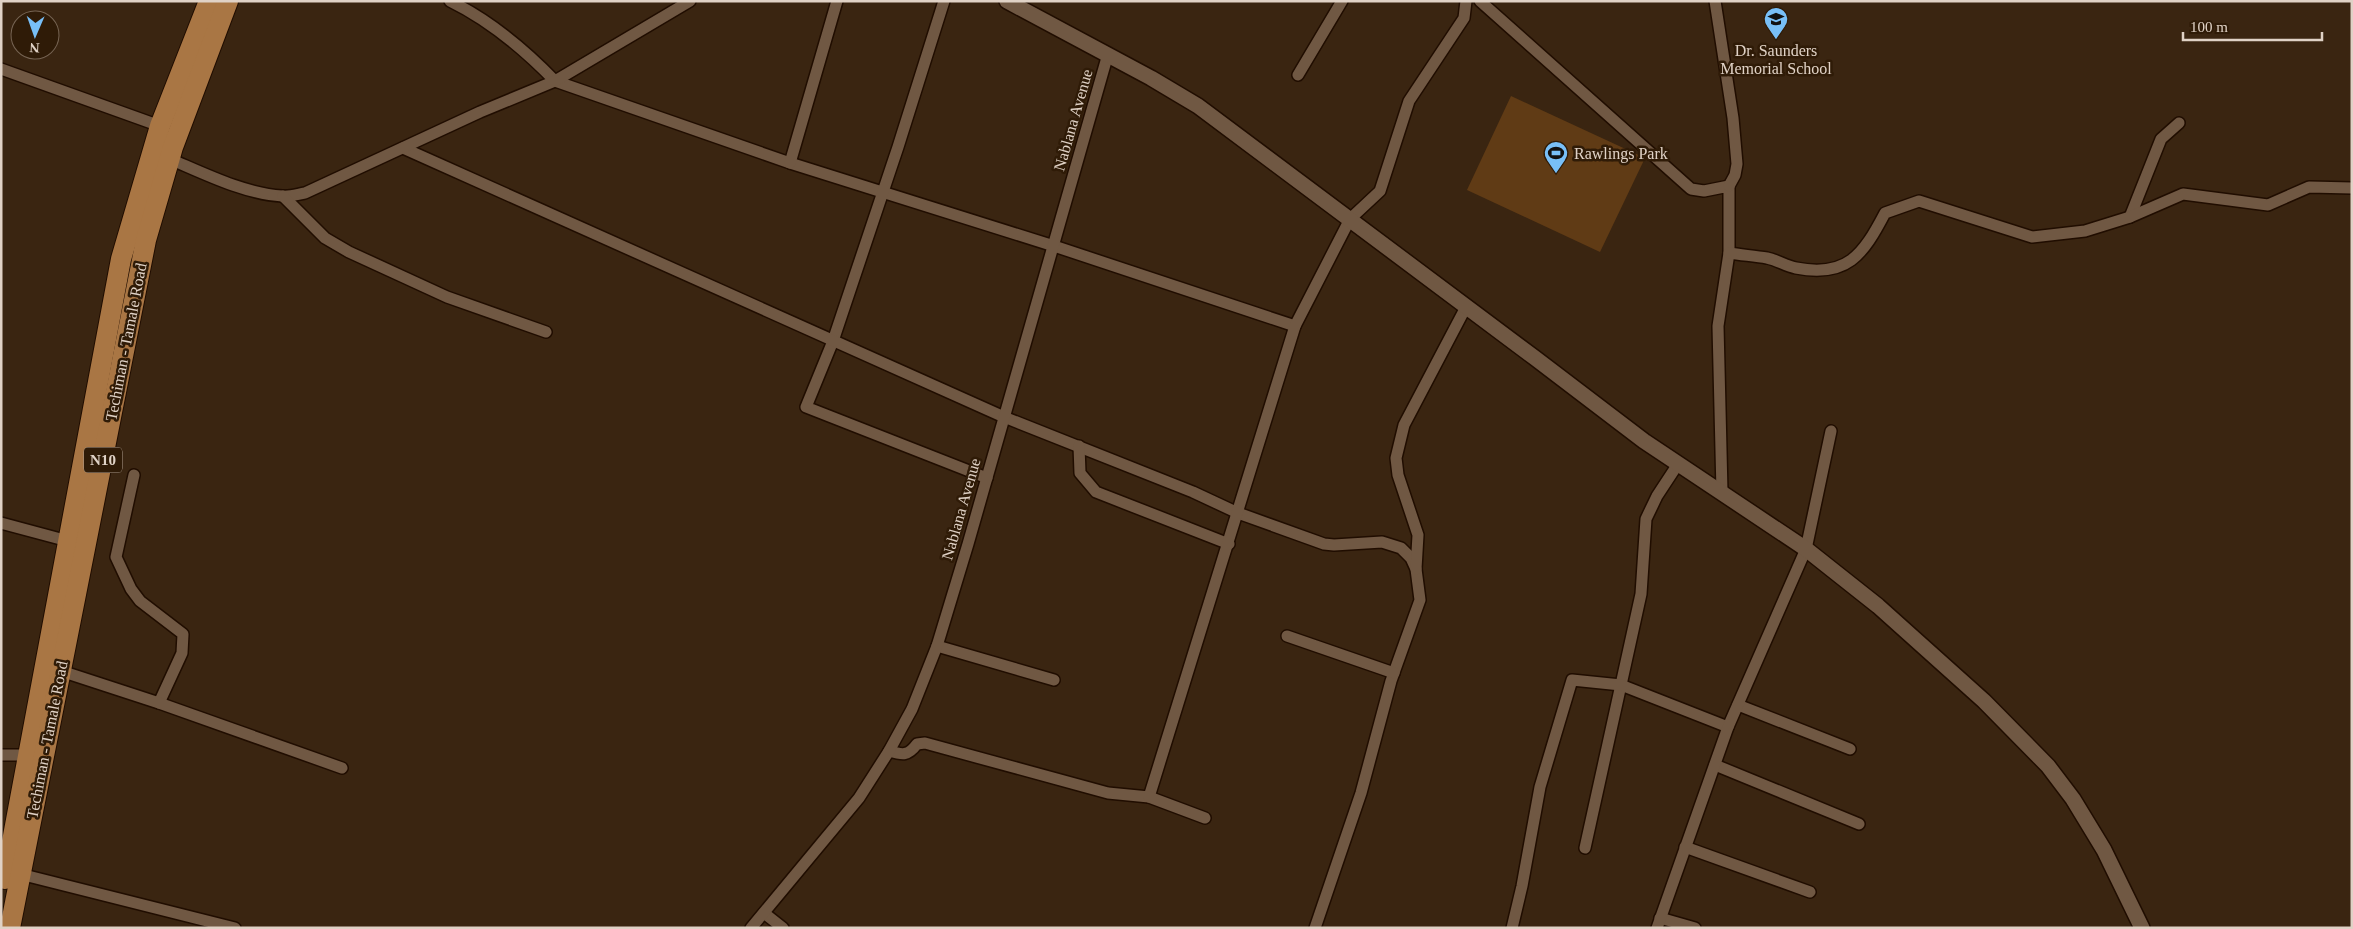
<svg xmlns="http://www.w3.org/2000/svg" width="2353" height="929" font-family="Georgia,serif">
	<rect width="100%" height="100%" fill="#3a2511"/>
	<!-- green -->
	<path fill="#603b15" d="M1511 96 1645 158 1600 252 1467 190Z"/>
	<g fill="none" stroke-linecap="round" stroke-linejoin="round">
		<!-- street casing -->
		<g stroke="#200d00" stroke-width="14">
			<g id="street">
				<path d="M450 1C491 21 524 49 555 81L790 163 1054 246 1295 326"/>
				<path d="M944 1 898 147 833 341 806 407 987 478"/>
				<path d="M1480 1 1691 189 1704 191 1729 186V253L1718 326 1722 492"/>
				<path d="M1715 1 1733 118 1737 164 1735 175 1729 186"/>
				<path d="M1 69 160 126"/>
				<path d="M1298 75 1342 1"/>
				<path d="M403 148 1004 417 1193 492 1238 513 1324 544 1334 545 1382 542 1401 548 1411 558 1416 569 1420 600 1391 681 1361 793 1315 928"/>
				<path d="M170 159C203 173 245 194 282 196 290 197 298 194 305 193L480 112 555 81 690 1"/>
				<path d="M790 163 837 1"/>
				<path d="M283 196 325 238 349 252 447 297 546 332"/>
				<path d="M2130 217 2161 139 2179 123"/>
				<path d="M1729 253C1742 255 1755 256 1767 258 1777 260 1786 266 1796 268 1847 278 1863 255 1885 213L1919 201 2032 237 2085 231 2130 217 2183 194 2268 205 2309 187 2352 188"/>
				<path d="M1079 446 1080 473 1096 492 1229 544"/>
				<path d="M134 475 116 557 131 589 140 601 183 634 182 653 159 703"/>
				<path d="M1 523 68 541"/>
				<path d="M1416 569 1418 535 1398 475 1396 458 1404 425 1466 307"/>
				<path d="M1287 636 1394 673"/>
				<path d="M937 646 1054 680"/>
				<path d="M61 671 159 703 342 768"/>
				<path d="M1738 705 1850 749"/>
				<path d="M889 751C903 755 908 756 917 744L925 743 1108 793 1149 797 1295 326 1350 219 1380 191 1409 101 1464 18 1466 1"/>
				<path d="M1 755H27"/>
				<path d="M1715 765 1859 824"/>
				<path d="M1149 797 1205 818"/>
				<path d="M1685 847 1810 892"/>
				<path d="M1585 848 1641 594 1646 519 1657 496 1678 464"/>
				<path d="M20 874 235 928"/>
				<path d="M764 913 783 928"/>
				<path d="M1660 918 1695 928"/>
				<path d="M751 928 859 798 889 751 912 709 937 646 968 544 1108 54"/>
				<path d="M1512 928 1522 886 1540 787 1572 680 1621 685 1728 727"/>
				<path d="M1657 928 1728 727 1806 549 1831 431"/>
			</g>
		</g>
		<!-- secondary casing -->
		<g stroke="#200d00" stroke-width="18">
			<path id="secondary" d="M1007 1 1151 78 1198 106 1535 358 1644 441 1806 549 1878 606 1984 701 2048 766 2073 799 2104 850 2142 928"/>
		</g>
		<!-- highway casing -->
		<g stroke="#200d00" stroke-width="22">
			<g id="highway">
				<path d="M5 879 121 259 160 126 209 1"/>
				<path d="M10 928 146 240 173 147 228 1"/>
			</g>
		</g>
		<!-- street -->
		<use href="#street" stroke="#705843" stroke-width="11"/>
		<!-- secondary -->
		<use href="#secondary" stroke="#705843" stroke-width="15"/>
		<!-- highway -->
		<use href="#highway" stroke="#a97644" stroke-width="20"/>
	</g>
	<!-- icons -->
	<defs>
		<g id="school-pin" transform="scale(1.25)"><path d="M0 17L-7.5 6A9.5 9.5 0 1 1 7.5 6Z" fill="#78bff7" stroke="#2f1b07"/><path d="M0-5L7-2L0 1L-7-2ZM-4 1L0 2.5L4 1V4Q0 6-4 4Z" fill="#111"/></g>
		<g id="stadium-pin" transform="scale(1.25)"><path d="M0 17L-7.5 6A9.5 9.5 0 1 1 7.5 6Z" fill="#78bff7" stroke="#2f1b07"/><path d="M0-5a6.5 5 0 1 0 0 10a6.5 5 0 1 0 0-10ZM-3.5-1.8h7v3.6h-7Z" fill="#111"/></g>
	</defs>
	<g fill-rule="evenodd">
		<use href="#school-pin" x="1776" y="19"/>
		<use href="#stadium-pin" x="1556" y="153"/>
	</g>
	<g text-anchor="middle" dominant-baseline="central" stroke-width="5" stroke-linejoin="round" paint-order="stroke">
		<!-- shield labels -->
		<rect fill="#2f1b07" stroke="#ab9b8d" stroke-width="1" x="84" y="447.5" width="38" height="25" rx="4"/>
		<g font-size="15" font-weight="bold" fill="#e0d2c6">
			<text x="103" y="460">N10</text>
		</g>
		<!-- poi labels -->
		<g font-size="16" fill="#e0d2c6" stroke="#2f1b07">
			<text x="1776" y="50">Dr. Saunders<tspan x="1776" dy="18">Memorial School</tspan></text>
			<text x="1574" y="153" text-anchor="start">Rawlings Park</text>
		</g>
		<!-- street labels -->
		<g font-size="16" fill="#e0d2c6" stroke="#2f1b07">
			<text transform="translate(1073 120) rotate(-74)">Nablana Avenue</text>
			<text transform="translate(126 342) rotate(-79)">Techiman - Tamale Road</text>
			<text transform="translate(961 509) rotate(-74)">Nablana Avenue</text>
			<text transform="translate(47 740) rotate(-79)">Techiman - Tamale Road</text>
		</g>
	</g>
	<!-- border -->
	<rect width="2353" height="929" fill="none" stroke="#e0d2c6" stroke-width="5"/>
	<!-- north arrow -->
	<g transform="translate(35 35) rotate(182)"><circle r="24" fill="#2f1b07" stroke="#766453"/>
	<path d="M0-4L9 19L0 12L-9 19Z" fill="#78bff7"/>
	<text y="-8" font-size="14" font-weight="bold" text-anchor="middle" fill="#e0d2c6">N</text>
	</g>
	<!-- scale -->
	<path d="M2183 32v8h139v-8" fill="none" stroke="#e0d2c6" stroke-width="2.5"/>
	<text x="2190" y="32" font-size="15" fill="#e0d2c6" stroke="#2f1b07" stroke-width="4" paint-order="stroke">100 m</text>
</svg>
